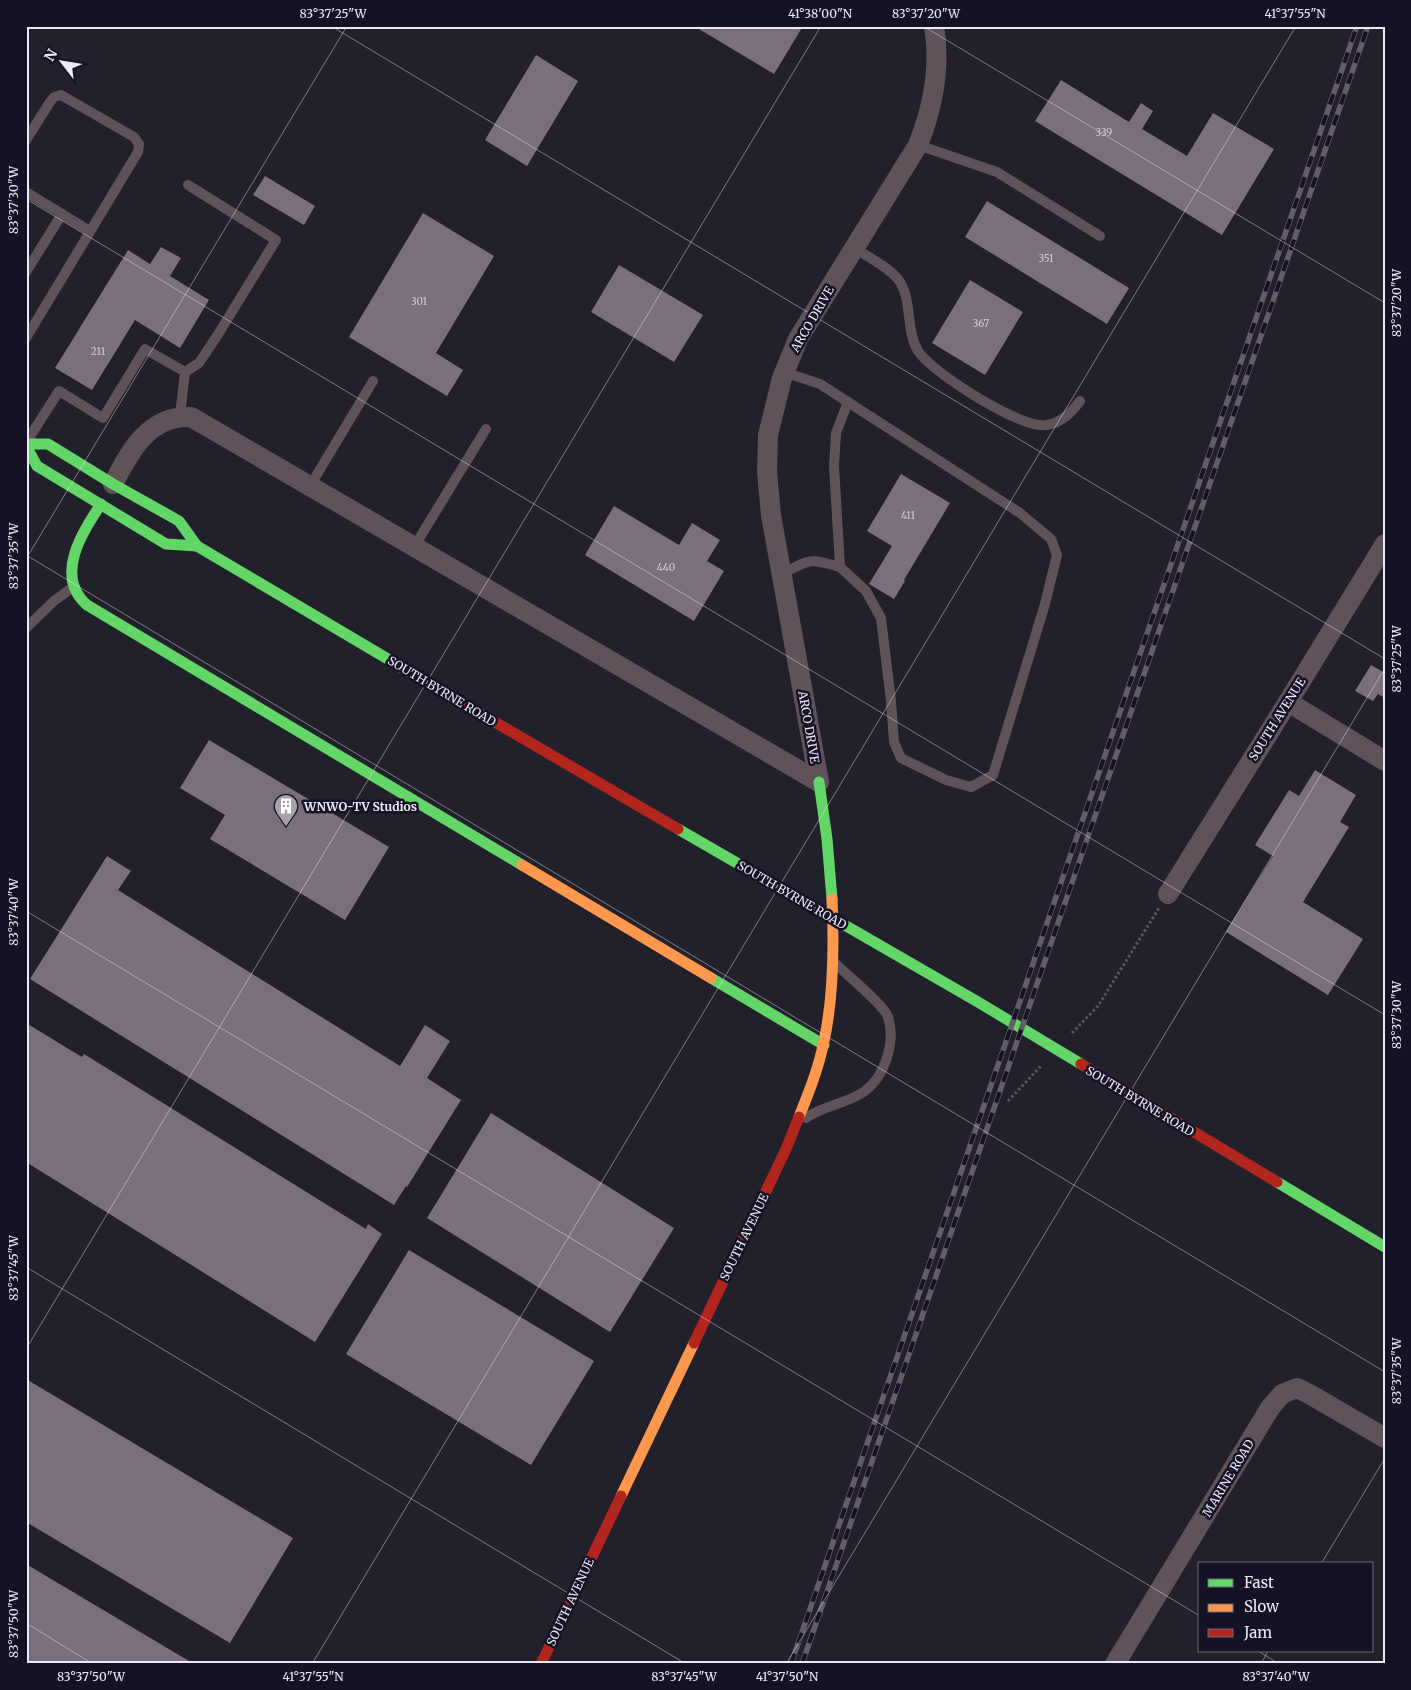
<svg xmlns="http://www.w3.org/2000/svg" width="1411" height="1690" font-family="Merriweather,serif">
	<rect width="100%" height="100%" fill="#22202a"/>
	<!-- building -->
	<g fill="#7b6f7b">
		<path d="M694 26H803L774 74Z"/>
		<path d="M536 55 578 81 527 166 485 140Z"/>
		<path d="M1061 80 1129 122 1141 103 1153 111 1142 129 1187 156 1213 113 1274 149 1222 235 1035 121Z"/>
		<path d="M265 176 315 206 304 225 253 195Z"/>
		<path d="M987 201 1129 288 1107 324 965 237Z"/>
		<path d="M423 213 494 256 436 353 463 370 447 396 349 337Z"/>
		<path d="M161 247 181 258 170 276 209 300 180 348 135 320 92 390 55 368 128 250 150 264Z"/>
		<path d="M619 265 703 315 674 362 591 312Z"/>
		<path d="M970 280 1023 312 985 375 932 343Z"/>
		<path d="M901 474 950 503 904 580 905 581 894 599 869 584 892 546 867 531Z"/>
		<path d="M614 506 679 545 692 523 720 540 707 561 724 571 694 621 585 555Z"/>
		<path d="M1371 665 1385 673V698L1378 694 1373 701 1355 691Z"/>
		<path d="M209 740 389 847 345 920 210 839 225 815 180 788Z"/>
		<path d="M1315 770 1356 795 1340 822 1349 827 1303 902 1363 939 1328 995 1226 932 1273 856 1255 845 1289 790 1299 796Z"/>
		<path d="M107 856 131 871 118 890 400 1066 425 1025 450 1041 427 1078 461 1100 407 1187 406 1186 394 1205 30 979Z"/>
		<path d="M26 1023 82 1057 84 1054 366 1229 368 1224 382 1234 315 1342 26 1162Z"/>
		<path d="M491 1113 674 1228 610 1332 427 1218Z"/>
		<path d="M409 1250 594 1361 531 1465 346 1354Z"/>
		<path d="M26 1379 293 1538 230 1643 26 1522Z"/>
		<path d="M26 1564 194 1664H26Z"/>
	</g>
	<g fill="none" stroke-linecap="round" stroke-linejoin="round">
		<!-- path -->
		<g stroke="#5e565e" stroke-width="3" stroke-dasharray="2.5 2.5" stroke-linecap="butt">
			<path d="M1072 1033 1098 1006 1159 908"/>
			<path d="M1008 1101 1042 1065"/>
		</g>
		<!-- lane -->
		<g stroke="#5f5259" stroke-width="10">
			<path d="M26 140 50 102 54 97 61 95 134 137 139 144 138 152 26 338"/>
			<path d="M918 145 997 172 1100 236"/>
			<path d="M26 192 62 214 26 272"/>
			<path d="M62 214 90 231"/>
			<path d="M854 248C868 257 887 266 898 279 913 299 905 329 918 351 931 372 1022 430 1047 425 1061 423 1072 412 1080 401"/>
			<path d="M185 372 199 363 217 336 276 240 188 185"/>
			<path d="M784 372 820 384 1020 513 1051 539 1057 555 1045 604 993 775 971 787 946 780 901 758 894 742 891 701 881 618 866 591 840 567"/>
			<path d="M27 441 59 391 103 418 145 349 185 372 180 416"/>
			<path d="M310 486 373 381"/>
			<path d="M414 547 486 429"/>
			<path d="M781 575C809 559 808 558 840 567L834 466 836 433 848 402"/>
			<path d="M26 628 54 601 73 587"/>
			<path d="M806 1118C824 1105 847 1104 865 1091 885 1076 896 1041 888 1017 885 1006 847 975 837 965"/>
		</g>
		<!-- street -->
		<g stroke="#5f5259" stroke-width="20">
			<path d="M113 484C130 451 149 415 191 417L819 782"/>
			<path d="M1288 702 1385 761"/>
			<path d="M819 782 771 515 767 472 768 435 782 378 798 339 918 145C933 107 941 67 934 26"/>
			<path d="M1168 894 1288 702 1385 544"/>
			<path d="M1115 1664 1270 1408 1282 1394 1297 1388 1311 1395 1385 1438"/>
		</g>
		<!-- fast -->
		<g stroke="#63d668" stroke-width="11">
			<path d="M26 444H48L113 484 179 521 197 546 452 697"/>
			<path d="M26 446 37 466 166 544 197 546"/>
			<path d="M101 504C82 533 54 576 87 605L522 865"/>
			<path d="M819 782 827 839 832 899"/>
			<path d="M678 829 978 1002 1081 1064"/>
			<path d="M711 978 824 1045"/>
			<path d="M1277 1182 1385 1247"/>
		</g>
		<!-- slow -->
		<g stroke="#ff974d" stroke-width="11">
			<path d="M522 865 711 978"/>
			<path d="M799 1117C809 1092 819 1067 824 1041 834 996 834 944 832 899"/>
			<path d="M621 1496 694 1343"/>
		</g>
		<!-- jam -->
		<g stroke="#b3261e" stroke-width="11">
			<path d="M452 697 678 829"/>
			<path d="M1081 1064 1277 1182"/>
			<path d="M694 1343 786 1149 799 1117"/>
			<path d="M541 1664 621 1496"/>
		</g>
		<!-- rail casing -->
		<g stroke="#645c66" stroke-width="5.5">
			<g id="rail">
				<path d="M791 1664 1357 26"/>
				<path d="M802 1664 1368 26"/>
			</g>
		</g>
		<!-- rail -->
		<use href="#rail" stroke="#161225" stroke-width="4" stroke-dasharray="11" stroke-linecap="butt"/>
	</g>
	<!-- ticks -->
	<path fill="none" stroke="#eceaf8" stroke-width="1" stroke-opacity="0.45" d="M331 26 1385 659M923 26 1385 303M26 199 1385 1015M26 555 1385 1372M26 559 347 26M26 911 1200 1616M26 1267 686 1664M26 1349 821 26M1321 1564 1385 1458M26 1623 93 1664M1258 1651 1279 1664M312 1664 1296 26M786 1664 1385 668M1261 1664 1268 1651"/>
	<!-- icons -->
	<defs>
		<g id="building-pin" transform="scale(1.25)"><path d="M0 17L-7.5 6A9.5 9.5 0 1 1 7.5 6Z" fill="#a5a3b0" stroke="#161225"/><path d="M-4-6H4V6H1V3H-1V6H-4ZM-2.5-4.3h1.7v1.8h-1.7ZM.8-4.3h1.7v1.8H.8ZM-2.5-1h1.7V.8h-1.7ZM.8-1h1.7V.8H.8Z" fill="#fff"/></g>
	</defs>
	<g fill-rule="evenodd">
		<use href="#building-pin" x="286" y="806"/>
	</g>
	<g text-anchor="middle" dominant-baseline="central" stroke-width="5" stroke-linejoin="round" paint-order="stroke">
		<!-- number labels -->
		<g font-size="10" fill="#d0cbd9">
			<text x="1104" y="132">339</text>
			<text x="1046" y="258">351</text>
			<text x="419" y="301">301</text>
			<text x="981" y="323">367</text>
			<text x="98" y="351">211</text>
			<text x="908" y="515">411</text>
			<text x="666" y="567">440</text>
		</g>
		<!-- street labels -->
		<g font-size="12" fill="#eceaf8" stroke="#161225">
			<text transform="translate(812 319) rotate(-60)">ARCO DRIVE</text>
			<text transform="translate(442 691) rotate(31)">SOUTH BYRNE ROAD</text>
			<text transform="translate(1277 719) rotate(-58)">SOUTH AVENUE</text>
			<text transform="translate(809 727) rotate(80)">ARCO DRIVE</text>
			<text transform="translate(792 895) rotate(30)">SOUTH BYRNE ROAD</text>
			<text transform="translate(1140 1101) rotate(31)">SOUTH BYRNE ROAD</text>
			<text transform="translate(744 1237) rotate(-64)">SOUTH AVENUE</text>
			<text transform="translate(1228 1478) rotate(-59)">MARINE ROAD</text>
			<text transform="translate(570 1602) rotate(-65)">SOUTH AVENUE</text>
		</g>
		<!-- poi labels -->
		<g font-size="12" font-weight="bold" fill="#eceaf8" stroke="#161225" text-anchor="start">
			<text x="304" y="806">WNWO-TV Studios</text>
		</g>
	</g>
	<!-- border -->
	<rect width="1411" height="1690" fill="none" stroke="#161225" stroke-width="55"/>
	<!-- legend -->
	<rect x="1198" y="1562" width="175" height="90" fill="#161225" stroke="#6c6879"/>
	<rect x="1208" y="1579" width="25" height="8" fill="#63d668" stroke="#6c6879"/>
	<text x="1244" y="1588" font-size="15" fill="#eceaf8">Fast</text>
	<rect x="1208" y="1604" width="25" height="8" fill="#ff974d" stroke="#6c6879"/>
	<text x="1244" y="1612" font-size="15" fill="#eceaf8">Slow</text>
	<rect x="1208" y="1629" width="25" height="8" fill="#b3261e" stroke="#6c6879"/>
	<text x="1244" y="1638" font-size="15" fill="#eceaf8">Jam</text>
	<!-- north arrow -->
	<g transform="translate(62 62) rotate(301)" stroke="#161225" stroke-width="4" paint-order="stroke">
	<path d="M0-4L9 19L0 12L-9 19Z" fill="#eceaf8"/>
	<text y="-8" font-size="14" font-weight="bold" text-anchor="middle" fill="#eceaf8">N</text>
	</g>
	<rect x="28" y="28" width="1356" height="1634" fill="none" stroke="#eceaf8" stroke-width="2"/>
	<g font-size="12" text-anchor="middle" fill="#eceaf8">
		<text x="333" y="18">83°37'25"W</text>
		<text x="820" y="18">41°38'00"N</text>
		<text x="926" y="18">83°37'20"W</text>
		<text x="1295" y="18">41°37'55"N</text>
		<text transform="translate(14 200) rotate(-90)" y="4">83°37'30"W</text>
		<text transform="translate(1397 303) rotate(-90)" y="4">83°37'20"W</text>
		<text transform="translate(14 556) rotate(-90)" y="4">83°37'35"W</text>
		<text transform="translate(1397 659) rotate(-90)" y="4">83°37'25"W</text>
		<text transform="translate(14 912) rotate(-90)" y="4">83°37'40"W</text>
		<text transform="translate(1397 1015) rotate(-90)" y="4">83°37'30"W</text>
		<text transform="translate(14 1268) rotate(-90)" y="4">83°37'45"W</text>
		<text transform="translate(1397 1371) rotate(-90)" y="4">83°37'35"W</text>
		<text transform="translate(14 1624) rotate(-90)" y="4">83°37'50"W</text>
		<text x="91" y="1681">83°37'50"W</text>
		<text x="313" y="1681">41°37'55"N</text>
		<text x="684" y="1681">83°37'45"W</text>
		<text x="787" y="1681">41°37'50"N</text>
		<text x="1276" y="1681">83°37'40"W</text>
	</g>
</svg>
